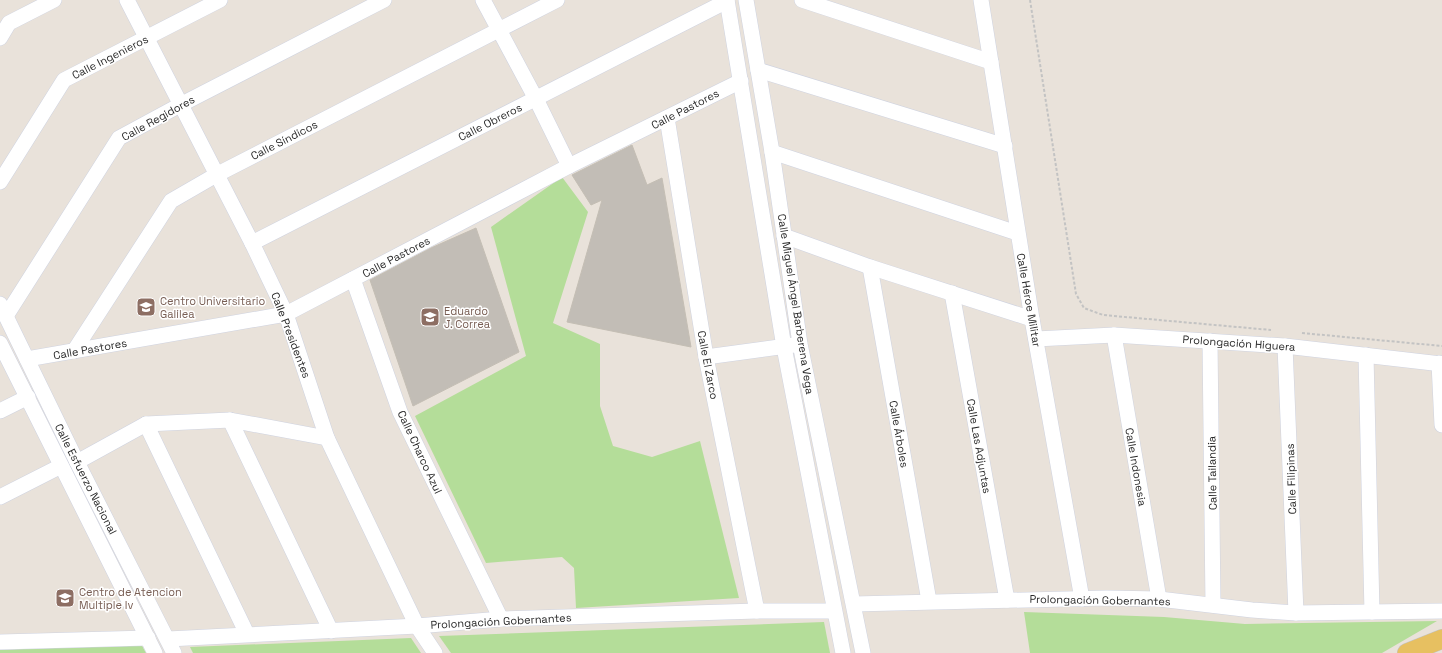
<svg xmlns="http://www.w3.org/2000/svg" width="1442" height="653" font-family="'Space Grotesk',sans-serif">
	<rect width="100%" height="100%" fill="#e9e2da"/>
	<!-- green -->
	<g fill="#b4dd99">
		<path d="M562 177 588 212 553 323 600 344V406L613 446 652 457 700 441 739 598 576 608 574 568 562 557 486 563 415 416 526 356 491 227Z"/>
		<path d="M1024 612 1164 617 1245 624 1437 621 1382 653H1030Z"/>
		<path d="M824 622 830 653H451L439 636Z"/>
		<path d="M411 638 421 653H193L190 647Z"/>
		<path d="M141 644 146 653H0V650Z"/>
	</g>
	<!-- building -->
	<g fill="#c2bdb6" stroke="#c4beb4">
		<path d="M632 145 647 185 662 178 691 347 567 322 602 200 591 205 572 175Z"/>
		<path d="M476 228 519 352 413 406 370 280 431 248Z"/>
	</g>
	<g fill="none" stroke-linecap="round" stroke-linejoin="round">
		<!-- minor casing -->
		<g stroke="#cfd3e0" stroke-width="16">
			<g id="minor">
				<path d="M127 0 252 243 286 314 327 438 417 626 435 653"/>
				<path d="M483 0 536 99 569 166"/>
				<path d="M727 0 784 347 843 653"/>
				<path d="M746 0 772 152 800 344 863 653"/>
				<path d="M802 0 991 62"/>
				<path d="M981 0 1032 319 1082 599"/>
				<path d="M0 38 9 23 54 0"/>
				<path d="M758 70 1005 146"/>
				<path d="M667 118 706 357 757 611"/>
				<path d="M772 152 1017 233"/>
				<path d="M0 182 64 80 220 0"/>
				<path d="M784 236 870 267 1032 319"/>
				<path d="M252 243 727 1"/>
				<path d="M870 267 929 601"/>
				<path d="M353 279 400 412 501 619"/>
				<path d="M952 293 1007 600"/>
				<path d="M0 304 77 462 174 653"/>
				<path d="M6 316 119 138 180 105 384 0"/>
				<path d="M1114 335 1159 599"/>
				<path d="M1036 339 1114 335 1285 346 1442 364"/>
				<path d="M1210 341 1213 605"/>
				<path d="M0 343 155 653"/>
				<path d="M1285 346 1296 613"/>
				<path d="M74 351 171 201 216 175 557 0"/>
				<path d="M1366 355 1372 612"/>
				<path d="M706 357 794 345"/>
				<path d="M27 359 286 314 569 166 741 81"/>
				<path d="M1439 363 1442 425"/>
				<path d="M0 411 28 397"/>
				<path d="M230 420 331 631"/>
				<path d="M146 424 247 634"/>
				<path d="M77 462 146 424 230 420 327 438"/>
				<path d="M0 497 61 466"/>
				<path d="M854 604 1107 598 1159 599 1252 610 1296 613 1442 611"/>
				<path d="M168 639 417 626 501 619 757 611H834"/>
				<path d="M0 642 148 638"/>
			</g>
		</g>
		<!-- major casing -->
		<g stroke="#c3c3c3" stroke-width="20">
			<path id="major" d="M1407 653 1442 639"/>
		</g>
		<!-- path -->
		<g stroke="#c3c3c3" stroke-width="2" stroke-dasharray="3 2" stroke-linecap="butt">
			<path d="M1030 0 1076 294 1084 308 1103 315 1271 330"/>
			<path d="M1302 333 1442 346"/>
		</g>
		<!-- minor -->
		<use href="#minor" stroke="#fff" stroke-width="15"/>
		<!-- major -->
		<use href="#major" stroke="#e7c061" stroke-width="19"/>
	</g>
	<!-- icons -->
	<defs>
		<g id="university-square" transform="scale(1)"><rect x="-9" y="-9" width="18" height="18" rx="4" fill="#8d6e63" stroke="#fff"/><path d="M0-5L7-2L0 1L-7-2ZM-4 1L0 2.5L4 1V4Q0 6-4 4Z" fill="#fff"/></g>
		<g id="school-square" transform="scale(1)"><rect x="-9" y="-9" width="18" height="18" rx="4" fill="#8d6e63" stroke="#fff"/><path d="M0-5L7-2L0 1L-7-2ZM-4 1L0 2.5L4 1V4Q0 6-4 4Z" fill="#fff"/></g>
	</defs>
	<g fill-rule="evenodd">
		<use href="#university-square" x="146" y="307"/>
		<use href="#school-square" x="430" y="317"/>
		<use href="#school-square" x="65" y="598"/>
	</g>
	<g text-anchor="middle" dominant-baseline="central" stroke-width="3" stroke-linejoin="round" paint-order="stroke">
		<!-- street labels -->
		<g font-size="11" fill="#282828" stroke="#fff">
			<text transform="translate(110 57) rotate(-27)">Calle Ingenieros</text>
			<text transform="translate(685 109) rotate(-27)">Calle Pastores</text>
			<text transform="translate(158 118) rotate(-29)">Calle Regidores</text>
			<text transform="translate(490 122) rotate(-27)">Calle Obreros</text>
			<text transform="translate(284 140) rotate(-27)">Calle Síndicos</text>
			<text transform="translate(396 257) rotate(-28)">Calle Pastores</text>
			<text transform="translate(1029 300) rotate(80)">Calle Héroe Militar</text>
			<text transform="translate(796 304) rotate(81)">Calle Miguel Ángel Barberena Vega</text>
			<text transform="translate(291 335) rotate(69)">Calle Presidentes</text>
			<text transform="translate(1239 343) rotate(4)">Prolongación Higuera</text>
			<text transform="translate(90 349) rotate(-10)">Calle Pastores</text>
			<text transform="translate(708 365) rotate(79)">Calle El Zarco</text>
			<text transform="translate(899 434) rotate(80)">Calle Árboles</text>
			<text transform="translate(979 446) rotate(80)">Calle Las Adjuntas</text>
			<text transform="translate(420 452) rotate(65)">Calle Charco Azul</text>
			<text transform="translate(1136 467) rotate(80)">Calle Indonesia</text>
			<text transform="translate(1212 473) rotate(-91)">Calle Tailandia</text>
			<text transform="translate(86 479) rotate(63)">Calle Esfuerzo Nacional</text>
			<text transform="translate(1291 479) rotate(-92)">Calle Filipinas</text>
			<text transform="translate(1100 600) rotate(1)">Prolongación Gobernantes</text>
			<text transform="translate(501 621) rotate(-3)">Prolongación Gobernantes</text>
		</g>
		<!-- education labels -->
		<g font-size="11" fill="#785e54" stroke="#fff" text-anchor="start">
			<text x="160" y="301">Centro Universitario<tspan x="160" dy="13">Galilea</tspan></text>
			<text x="444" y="311">Eduardo<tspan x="444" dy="13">J. Correa</tspan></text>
			<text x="79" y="592">Centro de Atencion<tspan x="79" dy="13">Multiple Iv</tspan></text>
		</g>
	</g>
</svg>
